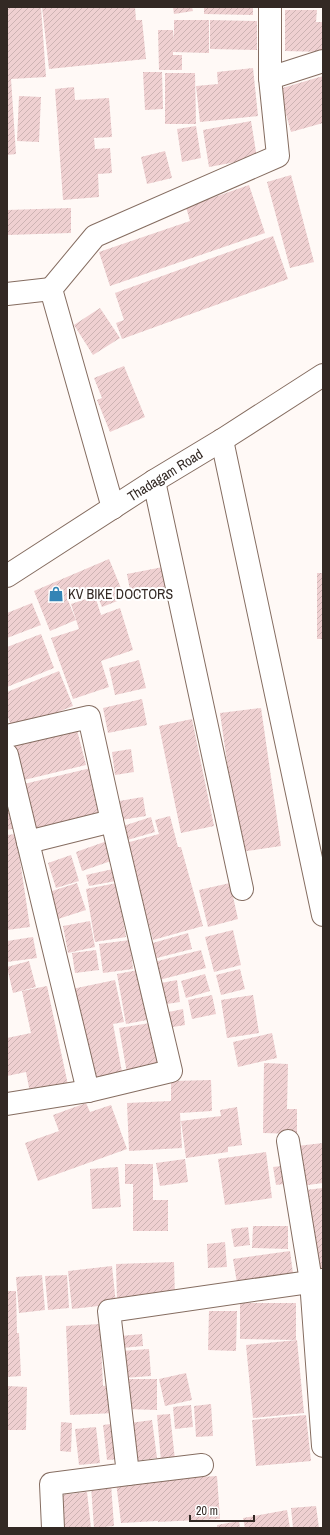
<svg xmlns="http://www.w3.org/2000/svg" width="330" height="1535" font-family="'Archivo Narrow',sans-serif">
	<defs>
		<pattern id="building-hatch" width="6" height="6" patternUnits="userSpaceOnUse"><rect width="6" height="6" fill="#efd0d1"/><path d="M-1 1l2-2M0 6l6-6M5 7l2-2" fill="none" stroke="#cdb3b3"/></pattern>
	</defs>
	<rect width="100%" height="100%" fill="#fff9f6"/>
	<!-- building -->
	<g fill="url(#building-hatch)">
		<path d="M7 7H41L46 77 11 79 16 154 7 155Z"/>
		<path d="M42 7H135L136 20H142L146 59 49 69Z"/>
		<path d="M173 7H192L193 11 174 14Z"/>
		<path d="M204 7H253V15L204 14Z"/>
		<path d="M285 10H317L316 22H322V52L285 51Z"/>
		<path d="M174 20H209V53L173 52V55H182V70H159L158 30H173L174 40Z"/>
		<path d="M210 20 257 21V50L210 49Z"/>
		<path d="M253 68 258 116 200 122 196 86 218 84 217 72Z"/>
		<path d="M143 72H162L163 109 145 110Z"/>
		<path d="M165 73H195L196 124H165Z"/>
		<path d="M323 76V123L291 132 279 89Z"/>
		<path d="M74 87 75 100 109 98 112 137 94 138 95 149 110 148 112 173 98 174 99 197 63 200 55 89Z"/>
		<path d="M19 96 41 97 39 142 17 141Z"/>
		<path d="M251 121 257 158 209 167 203 130Z"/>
		<path d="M196 126 201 158 182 162 177 129Z"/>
		<path d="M165 151 172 178 147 184 141 157Z"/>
		<path d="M291 175 314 262 290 268 267 182Z"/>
		<path d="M249 185 265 233 110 286 99 252 190 221 186 207Z"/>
		<path d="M71 208V233L7 235V210Z"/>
		<path d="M273 236 288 279 122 339 116 323 124 320 115 293Z"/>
		<path d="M100 308 120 338 93 355 74 325Z"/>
		<path d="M124 366 145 417 110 432 97 400 102 398 94 378Z"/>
		<path d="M109 559 125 598 102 607 94 588 67 598 76 620 50 631 34 591Z"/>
		<path d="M163 567 167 590 131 596 127 574Z"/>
		<rect x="317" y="573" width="6" height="66"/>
		<path d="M95 596 101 615 120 608 133 650 101 661 109 687 73 699 51 638 79 629 71 604Z"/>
		<path d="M32 603 41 625 7 638V613Z"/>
		<path d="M41 634 54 668 7 687V647Z"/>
		<path d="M139 660 146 688 115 695 109 668Z"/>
		<path d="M59 671 73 706 13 730 7 715V692Z"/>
		<path d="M142 699 147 725 108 733 103 708Z"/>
		<path d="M261 708 281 846 240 852 220 713Z"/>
		<path d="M192 719 214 826 181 833 159 726Z"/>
		<path d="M77 730 86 765 24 780 15 745Z"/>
		<path d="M131 749 134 772 115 775 112 752Z"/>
		<path d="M95 767 105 811 85 816V818L34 830 24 784Z"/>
		<path d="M143 797 146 816 115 821 113 802Z"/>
		<path d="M7 799 16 828 7 830Z"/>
		<path d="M170 816 178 847H181L203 926 153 940 126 843 159 834 155 820Z"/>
		<path d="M151 817 155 832 124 841 120 827Z"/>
		<path d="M16 834 30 927 7 930V835Z"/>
		<path d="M107 841 114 860 82 871 76 852Z"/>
		<path d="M71 855 79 881 56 888 48 863Z"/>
		<path d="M113 869 116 881 89 886 86 875Z"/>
		<path d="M77 883 86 910 58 919 49 892Z"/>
		<path d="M117 883 126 937 95 942 86 889Z"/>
		<path d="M230 883 238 919 208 927 199 890Z"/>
		<path d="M90 921 95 947 68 953 63 926Z"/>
		<path d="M233 930 241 965 214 972 205 937Z"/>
		<path d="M188 933 192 949 153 959 149 944Z"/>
		<path d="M33 937 37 958 7 962V941Z"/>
		<path d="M130 940 133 969 103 973 99 944Z"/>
		<path d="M96 950 99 970 75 973 72 953Z"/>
		<path d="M201 950 206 968 159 980 154 962Z"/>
		<path d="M29 961 36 987 13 993 7 967Z"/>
		<path d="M240 969 245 989 221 995 216 975Z"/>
		<path d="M138 970 147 1020 126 1024 117 974Z"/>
		<path d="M205 974 210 991 186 998 181 981Z"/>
		<path d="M115 980 124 1022 113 1024 123 1077 91 1083 72 989Z"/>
		<path d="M177 980 180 1002 160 1005 156 984Z"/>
		<path d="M47 986 68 1085 30 1093 26 1072 7 1076V1038L31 1033 22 991Z"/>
		<path d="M212 995 216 1014 192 1019 188 1000Z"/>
		<path d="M253 995 259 1033 227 1038 221 1000Z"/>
		<path d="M183 1009 185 1025 167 1028 164 1013Z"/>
		<path d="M150 1023 158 1068 127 1073 119 1028Z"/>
		<path d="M272 1033 277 1058 238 1067 233 1042Z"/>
		<path d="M264 1063 288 1064 287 1109H297V1134L263 1133Z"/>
		<path d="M211 1080 212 1111 180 1113 182 1148 129 1151 127 1103 171 1101V1081Z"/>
		<path d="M86 1103 90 1112 111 1105 127 1149 38 1181 25 1143 59 1131 53 1115Z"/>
		<path d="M237 1107 242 1145 228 1147V1152L186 1158 181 1121 221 1116 220 1110Z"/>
		<path d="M323 1143V1183L301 1186 297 1146Z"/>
		<path d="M266 1152 272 1198 225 1205 218 1159Z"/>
		<path d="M185 1159 188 1182 160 1186 156 1163Z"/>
		<path d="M125 1164H153V1200H168V1231H133V1184H125Z"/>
		<path d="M289 1165 292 1183 276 1185 273 1167Z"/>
		<path d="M118 1167 121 1207 92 1209 90 1169Z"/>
		<path d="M323 1188V1274L315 1275 305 1190Z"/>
		<path d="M253 1226H288V1249L252 1248Z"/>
		<path d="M248 1227 250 1245 234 1247 231 1229Z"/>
		<path d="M225 1242 227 1267 208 1268 207 1244Z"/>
		<path d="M290 1251 294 1281 238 1289 233 1259Z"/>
		<path d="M174 1262 175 1298 117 1300 116 1264Z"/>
		<path d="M112 1266 116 1304 72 1309 68 1271Z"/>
		<path d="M42 1275 45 1310 19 1313 16 1277Z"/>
		<path d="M67 1275 69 1308 48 1310 45 1276Z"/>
		<path d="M7 1291H16L17 1333H19L21 1376 7 1377Z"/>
		<path d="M240 1303H296V1340L240 1339Z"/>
		<path d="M209 1311H237L236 1351 208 1350Z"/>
		<path d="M100 1324 103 1386 114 1385 115 1413 70 1415 66 1326Z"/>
		<path d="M142 1334 143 1346 122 1348 121 1336Z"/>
		<path d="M297 1340 304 1413 253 1418 246 1345Z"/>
		<path d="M149 1349 151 1376 124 1378 121 1351Z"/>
		<path d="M186 1373 192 1400 165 1406 159 1379Z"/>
		<path d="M126 1379H157V1410L125 1409Z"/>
		<path d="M7 1386 27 1387 26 1430H7Z"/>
		<path d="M211 1404 213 1436 196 1437 194 1406Z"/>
		<path d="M191 1405 193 1427 175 1429 173 1407Z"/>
		<path d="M170 1414 175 1460 161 1461 157 1415Z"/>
		<path d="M306 1415 311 1461 256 1466 252 1420Z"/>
		<path d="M152 1420 157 1458 135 1461 130 1423Z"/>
		<path d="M61 1422 72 1423 71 1452 60 1451Z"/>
		<path d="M118 1423 121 1459 107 1460 103 1425Z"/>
		<path d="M96 1427 100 1463 79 1465 75 1429Z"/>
		<path d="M217 1476 220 1519 158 1522V1521L121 1523 116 1482Z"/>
		<path d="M111 1484 114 1526 94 1528 91 1486Z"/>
		<path d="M87 1492 91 1528H62L59 1495Z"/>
		<path d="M316 1506 319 1528H293L291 1508Z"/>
		<path d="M287 1510 290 1528H245L243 1518Z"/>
		<path d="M239 1521 240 1528H217V1525Z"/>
	</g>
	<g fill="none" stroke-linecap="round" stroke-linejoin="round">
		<!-- street casing -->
		<g stroke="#856d61" stroke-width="24">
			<g id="street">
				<path d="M270 78 323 61"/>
				<path d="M7 294 51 289"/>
				<path d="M222 440 323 915"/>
				<path d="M154 481 242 889"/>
				<path d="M113 508 51 289 95 236 278 156 270 78V7"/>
				<path d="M7 736 89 717 112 821"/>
				<path d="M7 755 88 1091"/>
				<path d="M7 1104 88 1091 171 1071 112 821 28 842"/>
				<path d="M288 1141 311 1281 323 1446"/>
				<path d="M128 1474 202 1465"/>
				<path d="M53 1528 51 1484 128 1474 109 1311 323 1280"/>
			</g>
		</g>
		<!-- primary casing -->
		<g stroke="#856d61" stroke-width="24">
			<path id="primary" d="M7 576 154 481 222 440 323 375"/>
		</g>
		<!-- street -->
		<use href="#street" stroke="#fff" stroke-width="22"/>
		<!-- primary -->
		<use href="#primary" stroke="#fff" stroke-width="22"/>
	</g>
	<!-- icons -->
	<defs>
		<g id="shop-bare" transform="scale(1.2)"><path d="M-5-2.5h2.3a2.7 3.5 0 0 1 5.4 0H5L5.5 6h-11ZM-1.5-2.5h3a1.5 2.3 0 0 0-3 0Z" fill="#3384b5" stroke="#fff" stroke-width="2.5" paint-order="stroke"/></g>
	</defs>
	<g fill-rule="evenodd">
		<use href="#shop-bare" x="56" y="594"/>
	</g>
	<g text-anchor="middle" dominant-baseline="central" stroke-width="4" stroke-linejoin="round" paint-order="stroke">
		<!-- street labels -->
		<g font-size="14" fill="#332924" stroke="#fff">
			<text transform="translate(165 475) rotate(-32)">Thadagam Road</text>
		</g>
		<!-- poi labels -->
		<g font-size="14" fill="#332924" stroke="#fff" text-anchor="start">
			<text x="68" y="594">KV BIKE DOCTORS</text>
		</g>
	</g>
	<!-- border -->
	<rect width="330" height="1535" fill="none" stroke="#332924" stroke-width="16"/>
	<!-- scale -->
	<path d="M190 1515v6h64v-6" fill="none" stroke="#332924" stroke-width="2"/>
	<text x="196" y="1515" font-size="12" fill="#332924" stroke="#ffffff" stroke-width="3" paint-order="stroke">20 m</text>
</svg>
